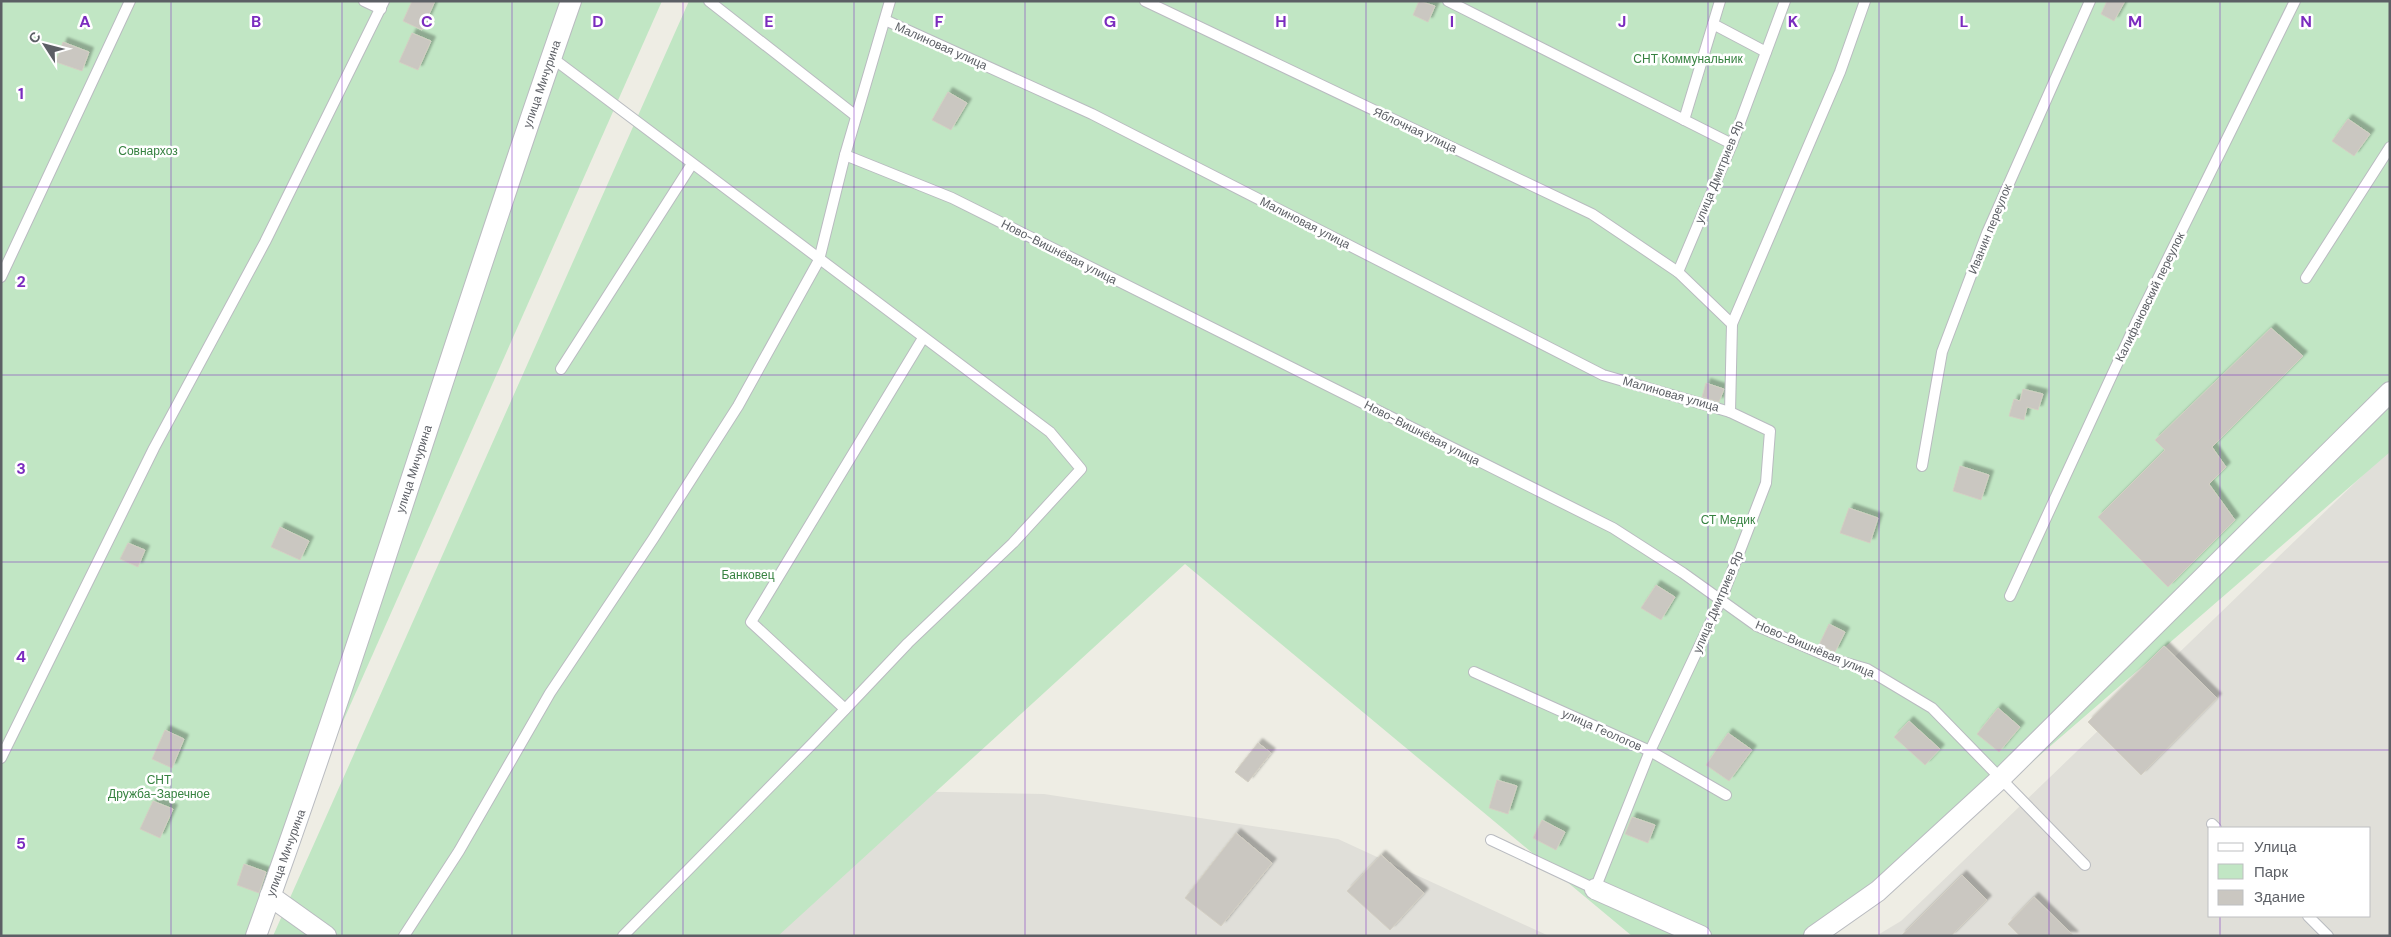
<svg xmlns="http://www.w3.org/2000/svg" width="2391" height="937" font-family="'DM Sans',sans-serif">
	<defs>
		<filter id="shadow"><feDropShadow dx="4.5" dy="-4.5" stdDeviation="1" flood-color="#0004"/></filter>
	</defs>
	<rect width="100%" height="100%" fill="#eeede4"/>
	<!-- industrial -->
	<g fill="#e0dfd9" fill-rule="evenodd">
		<path d="M2390 449V936H1876L1901 921ZM2210 828H2370V916H2210Z"/>
		<path d="M800 789 1044 794 1338 839 1549 936H670Z"/>
	</g>
	<!-- green -->
	<g fill="#c1e6c4">
		<path d="M1 1H662L248 936H1Z"/>
		<path d="M689 1H2390V452L1831 936H1632L1185 564 778 936H273Z"/>
	</g>
	<!-- building -->
	<g fill="#cac7c1" stroke="#d3cfc3" filter="url(#shadow)">
		<path d="M412 1H435L422 30 403 21Z"/>
		<path d="M1419 1 1435 6 1428 22 1413 15Z"/>
		<path d="M2107 1H2125L2114 21 2101 14Z"/>
		<path d="M412 33 431 41 418 70 399 62Z"/>
		<path d="M63 42 89 52 82 71 56 62Z"/>
		<path d="M948 92 967 103 951 130 932 120Z"/>
		<path d="M2348 119 2370 134 2354 156 2332 141Z"/>
		<path d="M2271 328 2303 356 2212 447 2226 467 2209 484 2235 520 2168 587 2098 517 2165 450 2155 440Z"/>
		<path d="M1706 383 1724 389 1719 402 1702 397Z"/>
		<path d="M2023 389 2043 394 2038 410 2027 407 2024 420 2009 416 2014 399 2020 401Z"/>
		<path d="M1960 466 1989 475 1981 500 1953 491Z"/>
		<path d="M1849 508 1878 518 1870 543 1840 533Z"/>
		<path d="M280 527 309 541 300 560 271 547Z"/>
		<path d="M128 543 145 550 138 567 120 559Z"/>
		<path d="M1656 585 1675 597 1661 620 1641 608Z"/>
		<path d="M1829 624 1845 632 1835 652 1819 645Z"/>
		<path d="M2164 646 2217 698 2141 775 2088 722Z"/>
		<path d="M1998 708 2020 727 1999 752 1977 734Z"/>
		<path d="M1909 721 1940 749 1925 765 1894 737Z"/>
		<path d="M165 730 184 739 172 768 152 759Z"/>
		<path d="M1728 733 1752 750 1729 781 1706 765Z"/>
		<path d="M1258 743 1271 753 1248 782 1235 772Z"/>
		<path d="M1497 780 1517 786 1508 814 1489 808Z"/>
		<path d="M153 801 173 809 160 838 140 829Z"/>
		<path d="M1632 817 1655 825 1648 843 1625 834Z"/>
		<path d="M1542 820 1565 832 1556 850 1533 838Z"/>
		<path d="M1236 833 1272 863 1221 926 1185 898Z"/>
		<path d="M1381 855 1424 893 1390 930 1347 891Z"/>
		<path d="M244 864 266 872 259 893 237 885Z"/>
		<path d="M1962 875 1987 900 1951 936H1901Z"/>
		<path d="M2034 897 2074 936H2020L2008 924Z"/>
	</g>
	<g fill="none" stroke-linecap="round" stroke-linejoin="round">
		<!-- lane casing -->
		<g stroke="#b9bbc0" stroke-width="12">
			<g id="lane">
				<path d="M364 1 381 9"/>
				<path d="M709 1 856 116"/>
				<path d="M890 1 845 155 952 198 1613 528 1683 573 1757 626 1836 660 1867 669 1932 708 2085 865"/>
				<path d="M1145 1 1592 214 1678 272"/>
				<path d="M1448 1 1732 144"/>
				<path d="M885 20 1092 114 1603 375 1730 412"/>
				<path d="M1713 24 1766 52"/>
				<path d="M551 57 1050 432 1081 469 1013 543 908 643 814 742 623 936"/>
				<path d="M1684 120 1720 1"/>
				<path d="M1 277 130 1"/>
				<path d="M2306 278 2390 147"/>
				<path d="M1732 324 1840 72 1865 1"/>
				<path d="M561 369 692 164"/>
				<path d="M1922 466 1942 352 1987 233 2090 1"/>
				<path d="M2010 596 2136 323 2295 1"/>
				<path d="M1474 672 1650 751 1726 795"/>
				<path d="M845 709 751 622 923 338"/>
				<path d="M1 758 154 448 265 242 384 1"/>
				<path d="M2212 824 2216 828"/>
				<path d="M1491 840 1595 889 1650 751 1721 600 1766 483 1770 431 1730 412 1732 324 1678 272 1732 144 1785 1"/>
				<path d="M2308 916 2328 936"/>
				<path d="M404 936 459 851 550 693 653 539 738 406 819 260 845 155"/>
			</g>
		</g>
		<!-- street casing -->
		<g stroke="#b9bbc0" stroke-width="22">
			<g id="street">
				<path d="M1595 889 1701 936"/>
				<path d="M270 896 326 936"/>
				<path d="M256 936C368 627 462 311 571 1"/>
				<path d="M1814 936 1878 891 2000 779 2390 392"/>
			</g>
		</g>
		<!-- lane -->
		<use href="#lane" stroke="#fff" stroke-width="10"/>
		<!-- street -->
		<use href="#street" stroke="#fff" stroke-width="20"/>
	</g>
	<!-- grid -->
	<path fill="none" stroke="#7b2cbf" stroke-width="1" stroke-opacity="0.55" d="M171 1V936M342 1V936M512 1V936M683 1V936M854 1V936M1025 1V936M1196 1V936M1366 1V936M1537 1V936M1708 1V936M1879 1V936M2049 1V936M2220 1V828M1 187H2390M1 375H2390M1 562H2390M1 750H2390M2220 916V936"/>
	<g text-anchor="middle" dominant-baseline="central" stroke-width="5" stroke-linejoin="round" paint-order="stroke">
		<!-- street labels -->
		<g font-size="12" fill="#5c5f65" stroke="#fff">
			<text transform="translate(941 46) rotate(24)">Малиновая улица</text>
			<text transform="translate(542 84) rotate(-71)">улица Мичурина</text>
			<text transform="translate(1415 130) rotate(25)">Яблочная улица</text>
			<text transform="translate(1719 172) rotate(-68)">улица Дмитриев Яр</text>
			<text transform="translate(1305 223) rotate(27)">Малиновая улица</text>
			<text transform="translate(1990 229) rotate(-68)">Иванин переулок</text>
			<text transform="translate(1059 252) rotate(27)">Ново-Вишнёвая улица</text>
			<text transform="translate(2150 297) rotate(-64)">Калифановский переулок</text>
			<text transform="translate(1671 394) rotate(16)">Малиновая улица</text>
			<text transform="translate(1422 433) rotate(27)">Ново-Вишнёвая улица</text>
			<text transform="translate(414 469) rotate(-72)">улица Мичурина</text>
			<text transform="translate(1718 602) rotate(-67)">улица Дмитриев Яр</text>
			<text transform="translate(1815 649) rotate(23)">Ново-Вишнёвая улица</text>
			<text transform="translate(1602 730) rotate(24)">улица Геологов</text>
			<text transform="translate(286 853) rotate(-70)">улица Мичурина</text>
		</g>
		<!-- park labels -->
		<g font-size="12" fill="#368240" stroke="#fff">
			<text x="1688" y="59">СНТ Коммунальник</text>
			<text x="148" y="151">Совнархоз</text>
			<text x="1728" y="520">СТ Медик</text>
			<text x="748" y="575">Банковец</text>
			<text x="159" y="780">СНТ<tspan x="159" dy="14">Дружба-Заречное</tspan></text>
		</g>
	</g>
	<g font-size="16" text-anchor="middle" font-weight="bold" fill="#7b2cbf" stroke="#fff" stroke-width="5" stroke-linejoin="round" paint-order="stroke">
		<text x="85" y="27">A</text>
		<text x="256" y="27">B</text>
		<text x="427" y="27">C</text>
		<text x="598" y="27">D</text>
		<text x="769" y="27">E</text>
		<text x="939" y="27">F</text>
		<text x="1110" y="27">G</text>
		<text x="1281" y="27">H</text>
		<text x="1452" y="27">I</text>
		<text x="1622" y="27">J</text>
		<text x="1793" y="27">K</text>
		<text x="1964" y="27">L</text>
		<text x="2135" y="27">M</text>
		<text x="2306" y="27">N</text>
		<text x="21" y="99">1</text>
		<text x="21" y="287">2</text>
		<text x="21" y="474">3</text>
		<text x="21" y="662">4</text>
		<text x="21" y="849">5</text>
	</g>
	<!-- border -->
	<rect width="2391" height="937" fill="none" stroke="#5c5f65" stroke-width="5"/>
	<!-- legend -->
	<rect x="2208" y="827" width="162" height="90" fill="#ffffff" stroke="#bebfc1"/>
	<rect x="2218" y="843" width="25" height="8" fill="#ffffff" stroke="#bebfc1"/>
	<text x="2254" y="852" font-size="15" fill="#5c5f65">Улица</text>
	<rect x="2218" y="864" width="25" height="15" fill="#c1e6c4" stroke="#bebfc1"/>
	<text x="2254" y="877" font-size="15" fill="#5c5f65">Парк</text>
	<rect x="2218" y="890" width="25" height="15" fill="#cac7c1" stroke="#bebfc1"/>
	<text x="2254" y="902" font-size="15" fill="#5c5f65">Здание</text>
	<!-- north arrow -->
	<g transform="translate(45 45) rotate(306)" stroke="#ffffff" stroke-width="4" paint-order="stroke">
	<path d="M0-4L9 19L0 12L-9 19Z" fill="#5c5f65"/>
	<text y="-8" font-size="14" font-weight="bold" text-anchor="middle" fill="#5c5f65">С</text>
	</g>
</svg>
